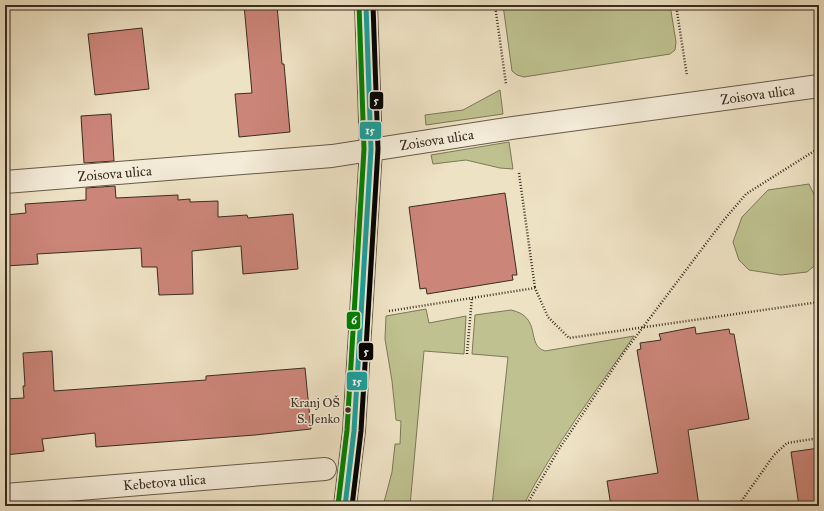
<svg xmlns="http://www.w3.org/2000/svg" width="824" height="511" font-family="'IM FELL Great Primer',serif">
	<rect width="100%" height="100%" fill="#eee2c4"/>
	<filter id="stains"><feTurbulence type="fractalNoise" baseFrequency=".005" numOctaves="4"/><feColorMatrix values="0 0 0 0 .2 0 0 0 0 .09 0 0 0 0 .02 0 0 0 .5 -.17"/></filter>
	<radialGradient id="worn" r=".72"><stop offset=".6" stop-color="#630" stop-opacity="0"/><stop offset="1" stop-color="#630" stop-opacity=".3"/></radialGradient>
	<!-- green -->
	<g fill="#bfc290" stroke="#7c7859">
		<path d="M503 5H670L676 42 675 50 670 54 524 77 517 75 512 71Z"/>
		<path d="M500 90 503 114 426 125 425 115 463 110Z"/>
		<path d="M509 142 513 169 500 168 466 160 433 164 431 155Z"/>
		<path d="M809 184 819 205V262L807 272 781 275 749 270 739 260 733 242 742 217 768 190Z"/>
		<path d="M426 309 429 323 466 316 464 354 424 351 410 506H383L392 472 395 444H400L401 421 396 420 392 381 385 339 386 316Z"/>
		<path d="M511 310C543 317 525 345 545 351L634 336C596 391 554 446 523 506H492L508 357 472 354 475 315Z"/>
	</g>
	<!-- building -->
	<g fill="#cc8579" stroke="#392d22">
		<path d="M244 5H277L282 64H284L290 132 239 137 235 94 252 93Z"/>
		<path d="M142 28 149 89 95 95 88 34Z"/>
		<path d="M111 114 114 161 84 163 81 116Z"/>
		<path d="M115 186 116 198 178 195V200L190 199V202L218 201V217L247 215 248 218 293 214 298 269 243 274 241 246 192 251 193 294 159 295 157 267H142L141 248 37 254 38 264 5 266V215L26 213 25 204 86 200V188Z"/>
		<path d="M505 193 517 275H512L513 280 427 294 426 288 420 289 409 207Z"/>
		<path d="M695 327 696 334 729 329 730 334H734L749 419 688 430 699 506H611L607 481 658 473 637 350 641 349 640 343 661 340 659 334Z"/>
		<path d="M52 351 54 391 206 380V376L305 368 311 429 255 435 96 447 95 433 42 439 44 451 5 455V399L24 398 23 386H25L23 353Z"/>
		<path d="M819 448V506H799L791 452Z"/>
	</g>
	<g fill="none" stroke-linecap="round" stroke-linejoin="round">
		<!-- minor casing -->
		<g stroke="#665a4a" stroke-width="24">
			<g id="minor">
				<path id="s1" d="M5 182 332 156 512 128 819 86"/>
				<path id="s2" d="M5 495 325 469"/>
				<path d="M345 506 354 431 371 149 366 5"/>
			</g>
		</g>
		<!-- path -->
		<g stroke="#392d22" stroke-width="2.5" stroke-dasharray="1 2" stroke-linecap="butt">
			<path d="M495 5 506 84"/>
			<path d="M676 5 687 76"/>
			<path d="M816 5 819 25"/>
			<path d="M519 173 535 288"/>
			<path d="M389 311 535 288 548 317 569 338 819 302"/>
			<path d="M467 354 472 297"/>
			<path d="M526 506 559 449 625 351 723 221 746 194 819 148"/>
			<path d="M738 506 774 455 787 443 819 438"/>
		</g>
		<!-- minor -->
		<use href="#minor" stroke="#f4ecd9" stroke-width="22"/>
		<!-- bus-1 casing -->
		<g stroke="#f4ecd9" stroke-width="8">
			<path id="bus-1" d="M345 506 354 431 371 149 366 5"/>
		</g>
		<!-- bus-2 casing -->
		<g stroke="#f4ecd9" stroke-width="8">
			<path id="bus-2" d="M352 506 361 431 378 149 373 5"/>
		</g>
		<!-- bus-3 casing -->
		<g stroke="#f4ecd9" stroke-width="8">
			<path id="bus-3" d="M338 505 347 430 364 149 359 5"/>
		</g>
		<!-- bus-1 -->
		<use href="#bus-1" stroke="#1aa09c" stroke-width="5"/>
		<!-- bus-2 -->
		<use href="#bus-2" stroke="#000" stroke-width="5"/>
		<!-- bus-3 -->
		<use href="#bus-3" stroke="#008000" stroke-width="5"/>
	</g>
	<!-- markers -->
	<circle fill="#392d22" stroke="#f4ecd9" stroke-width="1.5" cx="348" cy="410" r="3.5"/>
	<g text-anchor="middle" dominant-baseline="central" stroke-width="3" stroke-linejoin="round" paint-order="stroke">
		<!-- bus labels -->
		<g font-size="13" fill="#392d22" stroke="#f4ecd9" text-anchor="end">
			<text x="340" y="403">Kranj OŠ<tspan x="340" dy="16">S. Jenko</tspan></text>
		</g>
		<!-- street labels -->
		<g font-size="14" fill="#392d22" stroke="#f4ecd9">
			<text stroke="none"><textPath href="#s1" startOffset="758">Zoisova ulica</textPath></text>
			<text stroke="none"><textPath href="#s1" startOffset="434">Zoisova ulica</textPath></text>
			<text stroke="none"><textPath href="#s1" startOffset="110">Zoisova ulica</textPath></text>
			<text stroke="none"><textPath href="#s2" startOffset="160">Kebetova ulica</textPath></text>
		</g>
	</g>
	<g stroke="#f4ecd9" stroke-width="1.5">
		<rect x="369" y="91" width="15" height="19" rx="4" fill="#000"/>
		<rect x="359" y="121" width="23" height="19" rx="4" fill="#1aa09c"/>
		<rect x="346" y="311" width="15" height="19" rx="4" fill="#008000"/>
		<rect x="358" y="342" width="16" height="19" rx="4" fill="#000"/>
		<rect x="346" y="371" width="22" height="20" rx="4" fill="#1aa09c"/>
	</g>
	<g font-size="11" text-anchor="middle" font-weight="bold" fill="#fff">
		<text x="376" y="104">5</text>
		<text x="370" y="134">15</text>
		<text x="354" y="324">6</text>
		<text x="366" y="355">5</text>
		<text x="357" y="385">15</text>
	</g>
	<!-- margin -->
	<rect width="824" height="511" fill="none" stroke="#eee2c4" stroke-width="20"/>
	<rect x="6" y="6" width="812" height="499" fill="none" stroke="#392d22" stroke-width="2"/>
	<rect x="10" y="10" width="804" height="491" fill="none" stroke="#392d22"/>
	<rect width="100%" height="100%" filter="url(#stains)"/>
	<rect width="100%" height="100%" fill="url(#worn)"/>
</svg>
